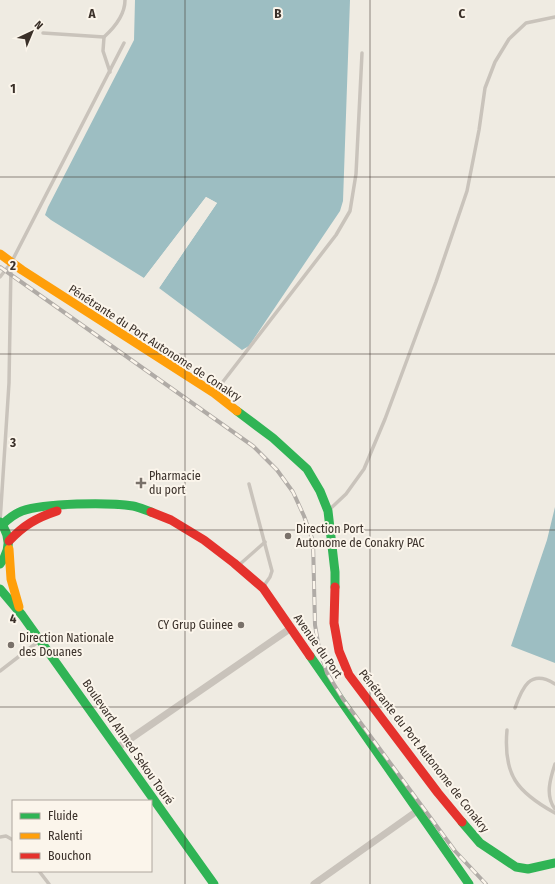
<svg xmlns="http://www.w3.org/2000/svg" width="555" height="884" font-family="'Fira Sans Condensed',sans-serif">
	<rect width="100%" height="100%" fill="#efebe2"/>
	<!-- water -->
	<g fill="#9dbec2">
		<path d="M135 0H350L343 201 340 211 249 346 242 350 159 288 217 203 206 197 144 278 51 220 45 215 48 207 134 40Z"/>
		<path d="M555 507V663L511 646 547 540Z"/>
	</g>
	<!-- pier -->
	<path fill="#efebe2" d="M206 197 217 203 159 288 157 287 159 284 166 275 214 204 206 199 146 279 144 278Z"/>
	<g fill="none" stroke-linecap="round" stroke-linejoin="round">
		<!-- lane -->
		<g stroke="#c9c3bb" stroke-width="3.5">
			<path d="M43 33 104 37C115 27 125 15 125 0"/>
			<path d="M104 37 103 51 110 72"/>
			<path d="M0 277 11 263 124 43"/>
			<path d="M215 392 336 235 350 211 356 174 362 53"/>
			<path d="M249 484 272 571 270 577 263 587"/>
			<path d="M329 510 346 494 364 469 385 419 436 282 467 191 479 130 485 88 495 62 509 39 526 23 555 17"/>
			<path d="M0 522 9 383 11 264"/>
			<path d="M239 565 265 542"/>
			<path d="M0 671 39 641"/>
			<path d="M515 708C522 688 530 668 555 684"/>
			<path d="M507 730C503 775 517 792 555 813"/>
			<path d="M555 764C550 779 545 796 555 809"/>
			<path d="M0 837 6 836 13 840"/>
			<path d="M39 871 49 884"/>
		</g>
		<!-- street -->
		<g stroke="#c9c3bb" stroke-width="7">
			<path d="M117 748 291 628"/>
			<path d="M314 884 417 811"/>
		</g>
		<!-- fast -->
		<g stroke="#30b455" stroke-width="9">
			<path d="M237 411 273 438 307 469 320 491 328 511 335 572V587"/>
			<path d="M0 522C11 536 11 550 0 564"/>
			<path d="M2 525C8 519 14 514 22 511 45 503 108 502 133 506 139 507 145 510 151 512"/>
			<path d="M0 589 22 615 214 884"/>
			<path d="M310 656 469 884"/>
			<path d="M462 822 480 843 516 867 528 869 555 863"/>
		</g>
		<!-- slow -->
		<g stroke="#ff9f0a" stroke-width="9">
			<path d="M0 254 22 270 214 393 237 411"/>
			<path d="M9 549 11 579 19 607"/>
		</g>
		<!-- jam -->
		<g stroke="#e5322d" stroke-width="9">
			<path d="M151 512 171 520 204 540 234 563 263 588 310 656"/>
			<path d="M9 541C24 525 36 518 57 511"/>
			<path d="M335 587 334 623 339 651 349 675 438 793 462 822"/>
		</g>
		<!-- rail casing -->
		<g stroke="#b0aba6" stroke-width="4">
			<path id="rail" d="M0 267 253 446 277 470 293 492 304 516 313 541 315 625 319 648 327 673 343 699 455 851 486 884"/>
		</g>
		<!-- rail -->
		<use href="#rail" stroke="#fbf5eb" stroke-width="2.5" stroke-dasharray="8" stroke-linecap="butt"/>
	</g>
	<!-- grid -->
	<path fill="none" stroke="#3a3029" stroke-width="1" stroke-opacity="0.55" d="M185 0V884M370 0V884M0 177H555M0 354H555M0 530H555M0 707H555"/>
	<!-- markers -->
	<g fill="#79716a" stroke="#fbf5eb" stroke-width="1.5">
		<path d="M139 477h4v4h4v4h-4v4h-4v-4h-4v-4h4z"/>
		<circle cx="288" cy="536" r="4"/>
		<circle cx="241" cy="625" r="4"/>
		<circle cx="11" cy="645" r="4"/>
	</g>
	<g text-anchor="middle" dominant-baseline="central" stroke-width="4" stroke-linejoin="round" paint-order="stroke">
		<!-- street labels -->
		<g font-size="12" fill="#3a3029" stroke="#fbf5eb">
			<text transform="translate(155 343) rotate(33)">Pénétrante du Port Autonome de Conakry</text>
			<text transform="translate(318 646) rotate(55)">Avenue du Port</text>
			<text transform="translate(128 742) rotate(55)">Boulevard Ahmed Sekou Touré</text>
			<text transform="translate(424 751) rotate(52)">Pénétrante du Port Autonome de Conakry</text>
		</g>
		<!-- poi labels -->
		<g font-size="12" fill="#3a3029" stroke="#fbf5eb" text-anchor="start">
			<text x="149" y="476">Pharmacie<tspan x="149" dy="14">du port</tspan></text>
			<text x="296" y="529">Direction Port<tspan x="296" dy="14">Autonome de Conakry PAC</tspan></text>
			<text x="233" y="625" text-anchor="end">CY Grup Guinee</text>
			<text x="19" y="638">Direction Nationale<tspan x="19" dy="14">des Douanes</tspan></text>
		</g>
	</g>
	<g font-size="13" text-anchor="middle" font-weight="bold" fill="#3a3029" stroke="#fbf5eb" stroke-width="4" stroke-linejoin="round" paint-order="stroke">
		<text x="92" y="18">A</text>
		<text x="278" y="18">B</text>
		<text x="462" y="18">C</text>
		<text x="13" y="93">1</text>
		<text x="13" y="270">2</text>
		<text x="13" y="447">3</text>
		<text x="13" y="623">4</text>
	</g>
	<!-- legend -->
	<rect x="12" y="800" width="140" height="72" fill="#fbf5eb" stroke="#aea69d"/>
	<rect x="20" y="813" width="20" height="6" fill="#30b455" stroke="#aea69d"/>
	<text x="48" y="820" font-size="12" fill="#3a3029">Fluide</text>
	<rect x="20" y="833" width="20" height="6" fill="#ff9f0a" stroke="#aea69d"/>
	<text x="48" y="840" font-size="12" fill="#3a3029">Ralenti</text>
	<rect x="20" y="853" width="20" height="6" fill="#e5322d" stroke="#aea69d"/>
	<text x="48" y="860" font-size="12" fill="#3a3029">Bouchon</text>
	<!-- north arrow -->
	<g transform="translate(32 32) rotate(44)" stroke="#fbf5eb" stroke-width="3" paint-order="stroke">
	<path d="M0-3L7 15L0 10L-7 15Z" fill="#3a3029"/>
	<text y="-6" font-size="11" font-weight="bold" text-anchor="middle" fill="#3a3029">N</text>
	</g>
</svg>
